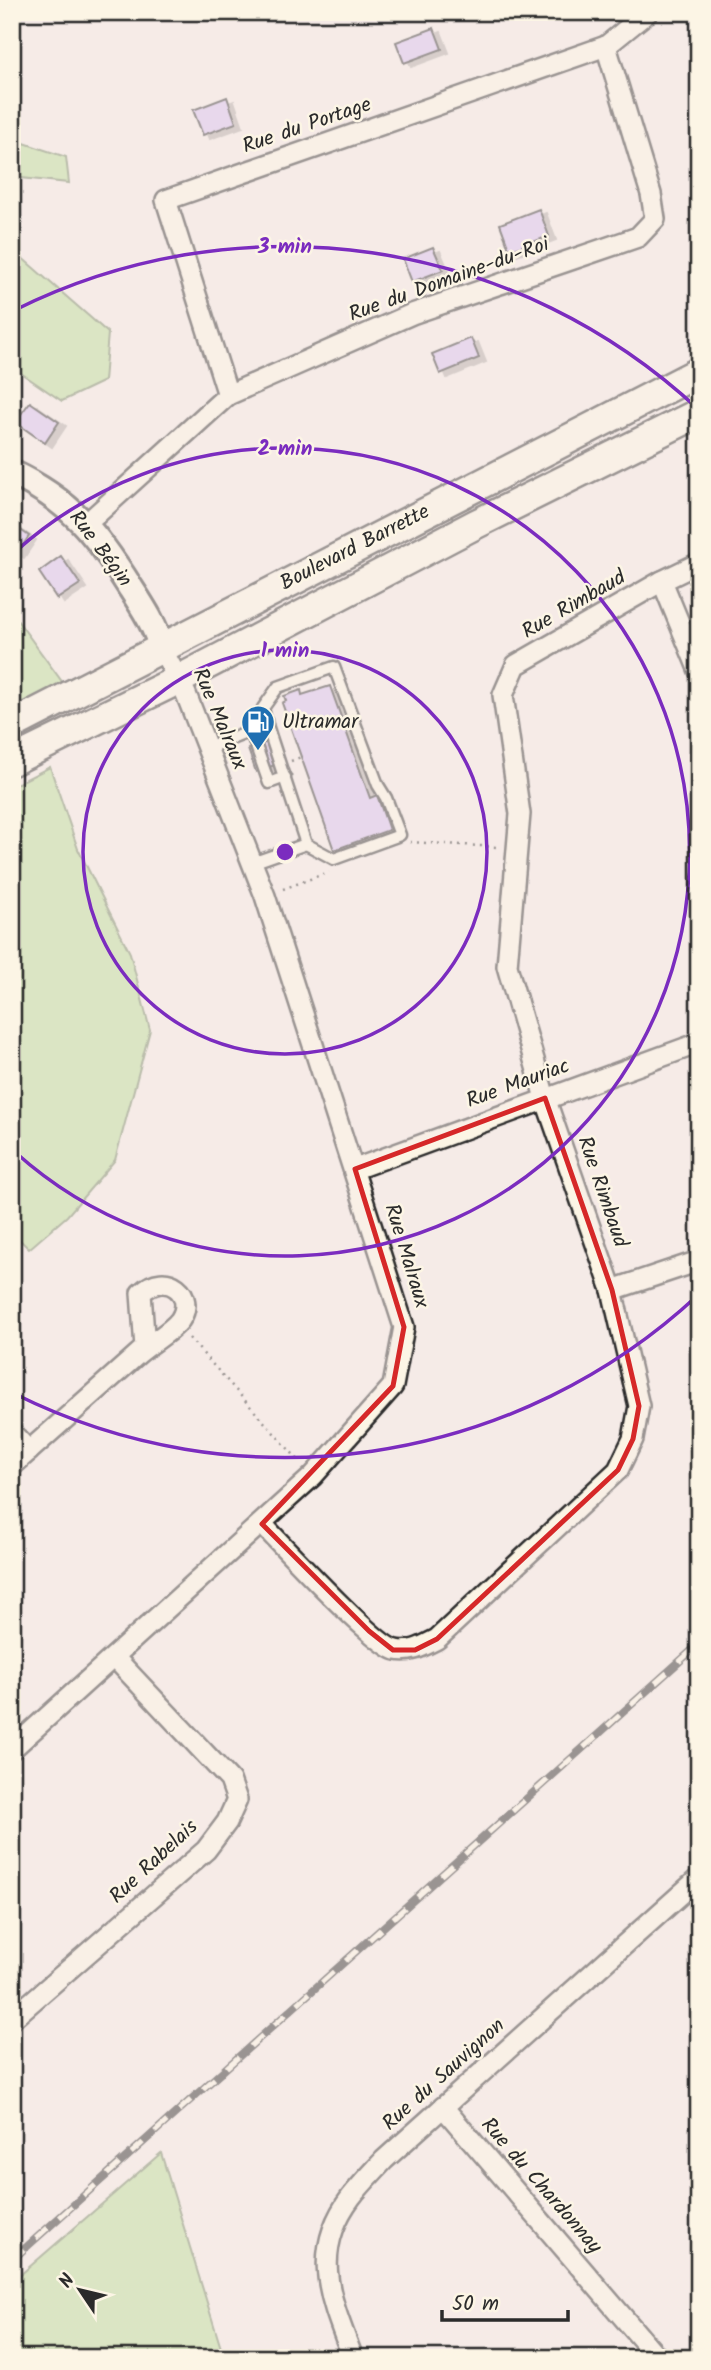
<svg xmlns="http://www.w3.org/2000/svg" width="711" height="2370" font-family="Kalam,sans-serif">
	<defs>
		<filter id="shadow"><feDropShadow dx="7" dy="4" stdDeviation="0" flood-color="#0004"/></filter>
	</defs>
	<rect width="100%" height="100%" fill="#f5ebe7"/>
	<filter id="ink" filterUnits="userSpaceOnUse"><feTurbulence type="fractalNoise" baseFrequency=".0143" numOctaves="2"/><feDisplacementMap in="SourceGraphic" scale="14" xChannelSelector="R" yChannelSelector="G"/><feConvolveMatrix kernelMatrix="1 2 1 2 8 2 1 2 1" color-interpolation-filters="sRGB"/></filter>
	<g filter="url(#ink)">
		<!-- green -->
		<g fill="#bade99" stroke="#728462" stroke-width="2">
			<path d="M12 139 66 157 69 183 12 177Z"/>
			<path d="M12 249 108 333 104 381 62 401 12 367Z"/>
			<path d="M12 613 71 694 12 725Z"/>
			<path d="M50 767 78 849 130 953 150 1030 115 1160 67 1216 29 1249 12 1232V786Z"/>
			<path d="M161 2153 224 2358H12V2282Z"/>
		</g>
		<!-- building -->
		<g fill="#d7c1f1" stroke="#2b2b2b" stroke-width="2" filter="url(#shadow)">
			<path d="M434 28 442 49 404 63 396 42Z"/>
			<path d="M227 97 236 123 203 135 193 110Z"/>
			<path d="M539 209 549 236 510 251 500 224Z"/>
			<path d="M433 247 443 270 412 282 403 259Z"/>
			<path d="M471 338 479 358 440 374 432 354Z"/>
			<path d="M30 402 59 422 45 443 15 422Z"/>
			<path d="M12 524 29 536 17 554 12 551Z"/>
			<path d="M61 556 80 584 57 599 39 572Z"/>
			<path d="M330 686 370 798 377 795 389 830 334 850 282 703 286 701 284 696 301 690 302 695Z"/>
			<path d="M267 742 275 765 256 772 248 749Z"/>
		</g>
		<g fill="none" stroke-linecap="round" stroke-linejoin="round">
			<!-- service casing -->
			<g stroke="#2b2b2b" stroke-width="15">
				<g id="service">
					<path d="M267 725 263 708 278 687 334 667 378 785 386 798 400 835 334 859 306 844"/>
					<path d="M251 732 269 783 285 777"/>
					<path d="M208 748 267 725 306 844 252 863"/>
				</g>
			</g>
			<!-- minor casing -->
			<g stroke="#2b2b2b" stroke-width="24">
				<g id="minor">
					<path d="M228 395 166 200 606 46 648 12"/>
					<path d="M86 524 228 395 412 314 638 237 655 219 651 194 606 46"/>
					<path d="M662 581 699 671"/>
					<path d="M355 1169 699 1043"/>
					<path d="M612 1290 699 1261"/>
					<path d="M12 1433 29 1451"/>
					<path d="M12 1466C54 1429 96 1391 138 1354 150 1343 170 1333 180 1320 197 1295 167 1268 141 1293L145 1348"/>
					<path d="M262 1524C281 1544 377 1647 396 1650 412 1653 423 1646 437 1639L618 1470 633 1439 639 1406 612 1290 545 1098 507 966 520 814 503 695 516 665 662 581 699 563"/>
					<path d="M12 1749 313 1476 393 1386 404 1327 265 896 186 694 162 649"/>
					<path d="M12 2019 206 1850 227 1822 237 1800 230 1780 114 1657"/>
					<path d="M443 2107 658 2358"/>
					<path d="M353 2358C331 2300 309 2253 351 2197 361 2184 373 2172 384 2160L699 1878"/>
				</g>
			</g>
			<!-- tertiary casing -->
			<g stroke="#2b2b2b" stroke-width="30">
				<path id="tertiary" d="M12 473C71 501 96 533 130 587 143 607 155 625 162 649"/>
			</g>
			<!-- secondary casing -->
			<g stroke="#2b2b2b" stroke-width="33">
				<g id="secondary">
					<path d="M12 725 699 372"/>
					<path d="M12 761 180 679 476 524 699 413"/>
				</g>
			</g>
			<!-- path -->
			<g stroke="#2b2b2b" stroke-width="2.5" stroke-dasharray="2 5" stroke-linecap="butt">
				<path d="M291 761 301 757"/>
				<path d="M410 842 498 847"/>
				<path d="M283 889 329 872"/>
				<path d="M189 1338 301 1463"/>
			</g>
			<!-- service -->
			<use href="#service" stroke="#fcf5e5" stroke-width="10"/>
			<!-- minor -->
			<use href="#minor" stroke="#fcf5e5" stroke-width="19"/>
			<!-- tertiary -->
			<use href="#tertiary" stroke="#fcf5e5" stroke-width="24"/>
			<!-- secondary -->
			<use href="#secondary" stroke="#fcf5e5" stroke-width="28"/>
			<!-- rail casing -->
			<g stroke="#2b2b2b" stroke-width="8">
				<path id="rail" d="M12 2260 699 1644"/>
			</g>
			<!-- rail -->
			<use href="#rail" stroke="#fcf5e5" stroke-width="5" stroke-dasharray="16" stroke-linecap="butt"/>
		</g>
	</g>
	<!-- marked area -->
	<path d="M0 0H711V2370H0ZM545 1098 612 1290 639 1406 633 1439 618 1470 437 1639 415 1650H393L369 1631 262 1524 393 1386 404 1327 355 1169Z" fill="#f5ebe7" fill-opacity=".55" fill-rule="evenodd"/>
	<path fill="none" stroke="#d62828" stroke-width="5" stroke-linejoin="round" d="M545 1098 612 1290 639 1406 633 1439 618 1470 437 1639 415 1650H393L369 1631 262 1524 393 1386 404 1327 355 1169Z"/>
	<!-- distance rings -->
	<g fill="none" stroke="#7b2cbf" stroke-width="3.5">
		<circle cx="285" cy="852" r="202"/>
		<path d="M15 552A404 404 0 1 1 15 1152"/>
		<path d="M698 1295A606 606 0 0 1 15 1394M15 310A606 606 0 0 1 698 409"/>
	</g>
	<!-- icons -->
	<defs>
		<g id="fuel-pin" transform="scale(1.75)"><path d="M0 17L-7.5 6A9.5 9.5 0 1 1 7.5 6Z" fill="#1f6fb2" stroke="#fcf5e5"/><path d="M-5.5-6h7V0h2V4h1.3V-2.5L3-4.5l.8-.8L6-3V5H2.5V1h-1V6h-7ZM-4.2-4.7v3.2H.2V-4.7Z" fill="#fff"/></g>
	</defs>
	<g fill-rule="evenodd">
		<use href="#fuel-pin" x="258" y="722"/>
	</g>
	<g text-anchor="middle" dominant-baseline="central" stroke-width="5" stroke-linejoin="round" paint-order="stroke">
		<!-- street labels -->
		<g font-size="21" fill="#2b2b2b" stroke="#fcf5e5">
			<text transform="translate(307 126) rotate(-19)">Rue du Portage</text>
			<text transform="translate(449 280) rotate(-20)">Rue du Domaine-du-Roi</text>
			<text transform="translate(355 548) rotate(-27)">Boulevard Barrette</text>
			<text transform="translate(100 549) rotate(53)">Rue Bégin</text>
			<text transform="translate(574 605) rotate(-30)">Rue Rimbaud</text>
			<text transform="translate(219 719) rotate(67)">Rue Malraux</text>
			<text transform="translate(518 1084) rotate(-20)">Rue Mauriac</text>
			<text transform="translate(602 1192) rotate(71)">Rue Rimbaud</text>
			<text transform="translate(406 1256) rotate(73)">Rue Malraux</text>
			<text transform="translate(154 1862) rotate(-43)">Rue Rabelais</text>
			<text transform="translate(444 2075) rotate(-42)">Rue du Sauvignon</text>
			<text transform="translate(541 2186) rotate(49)">Rue du Chardonnay</text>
		</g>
		<!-- poi labels -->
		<g font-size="21" fill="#2b2b2b" stroke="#fcf5e5" text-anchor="start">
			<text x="282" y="722">Ultramar</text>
		</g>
	</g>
	<circle cx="285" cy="852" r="10" fill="#7b2cbf" stroke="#fcf5e5" stroke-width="3.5"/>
	<g font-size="21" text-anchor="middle" font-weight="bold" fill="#7b2cbf" stroke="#fcf5e5" stroke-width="5" stroke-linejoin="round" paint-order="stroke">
		<text x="285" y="253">3 min</text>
		<text x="285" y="455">2 min</text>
		<text x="285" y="657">1 min</text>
	</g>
	<!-- margin -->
	<rect width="711" height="2370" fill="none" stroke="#fcf5e5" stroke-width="42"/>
	<rect x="21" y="21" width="669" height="2328" fill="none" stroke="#2b2b2b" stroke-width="2.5" filter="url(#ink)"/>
	<!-- north arrow -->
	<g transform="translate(80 2290) rotate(305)" stroke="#fcf5e5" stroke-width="5" paint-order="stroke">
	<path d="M0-5L12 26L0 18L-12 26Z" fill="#2b2b2b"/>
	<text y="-10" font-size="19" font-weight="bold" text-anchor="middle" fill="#2b2b2b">N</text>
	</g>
	<!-- scale -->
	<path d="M442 2310v10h126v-10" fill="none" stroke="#2b2b2b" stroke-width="3.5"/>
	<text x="452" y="2310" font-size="21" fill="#2b2b2b" stroke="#fcf5e5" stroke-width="5" paint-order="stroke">50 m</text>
</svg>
